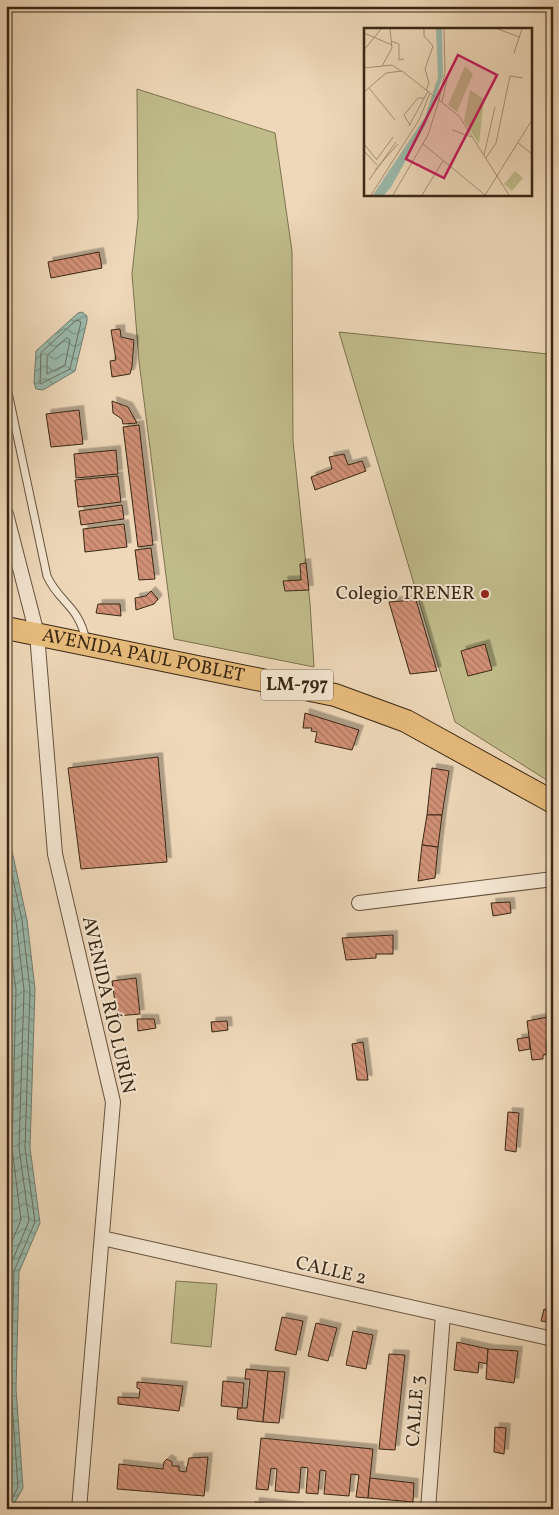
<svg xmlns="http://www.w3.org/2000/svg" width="559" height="1515" font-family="Vollkorn,serif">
	<defs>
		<pattern id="water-waves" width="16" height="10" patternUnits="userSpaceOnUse" patternTransform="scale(1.25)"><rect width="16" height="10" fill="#9abaac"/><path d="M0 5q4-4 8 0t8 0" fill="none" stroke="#7f978b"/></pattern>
		<pattern id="building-back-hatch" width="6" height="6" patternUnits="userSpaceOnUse" patternTransform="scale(1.25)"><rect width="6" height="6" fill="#d29177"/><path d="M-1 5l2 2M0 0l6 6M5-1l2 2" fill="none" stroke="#ab7660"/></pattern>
		<filter id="shadow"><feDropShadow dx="4.5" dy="-4.5" stdDeviation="0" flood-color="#0004"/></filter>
	</defs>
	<rect width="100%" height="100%" fill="#eed8b9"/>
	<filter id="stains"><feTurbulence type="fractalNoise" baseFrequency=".004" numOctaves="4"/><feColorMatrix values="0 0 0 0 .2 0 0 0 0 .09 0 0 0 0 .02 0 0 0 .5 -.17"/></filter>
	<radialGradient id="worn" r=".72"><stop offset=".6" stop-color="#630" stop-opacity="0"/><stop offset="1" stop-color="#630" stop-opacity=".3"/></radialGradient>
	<!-- green -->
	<g fill="#c0bc8a" stroke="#7c724f">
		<path d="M137 89 275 133 292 251 293 441 310 603 314 667 174 639 139 361 132 274 138 218Z"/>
		<path d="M339 332 548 354 553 366V784L455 722Z"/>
		<path d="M176 1281 217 1284 211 1347 171 1343Z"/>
	</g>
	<!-- water -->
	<g fill="url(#water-waves)" stroke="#737f6f">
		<path d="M82 312 87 316V321L75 371 43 390 36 389 34 383 36 351 78 313Z"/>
		<path d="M6 823 27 920 35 989 30 1148 40 1223 19 1272 16 1389 23 1488 11 1509H6Z"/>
	</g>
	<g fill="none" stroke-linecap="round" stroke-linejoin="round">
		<!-- shore -->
		<g stroke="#6a7060" stroke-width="1">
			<path d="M77 320 81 322 70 369 40 384 41 353Z"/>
			<path d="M67 338 70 340 65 365 47 374V356Z"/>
			<path d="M6 847 22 920 30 990 25 1148 35 1222 14 1271 11 1389 18 1487 7 1509"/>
			<path d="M6 877 16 921 24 990 19 1148 29 1221 9 1269 6 1319"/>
			<path d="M6 914 16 990 12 1148 21 1220 6 1255"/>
			<path d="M6 1415 12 1485 6 1495"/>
		</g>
	</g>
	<!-- building -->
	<g fill="url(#building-back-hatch)" stroke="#392714" filter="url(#shadow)">
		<path d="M99 252 102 268 51 278 48 262Z"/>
		<path d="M120 329 121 337 134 340 132 366 130 374 112 377 110 361 116 360 111 330Z"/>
		<path d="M112 401 128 407 137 423 123 424 122 419 113 413Z"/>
		<path d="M79 410 83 444 51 447 46 414Z"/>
		<path d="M139 425 153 545 138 547 123 427Z"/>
		<path d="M116 450 118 474 76 478 74 454Z"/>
		<path d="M344 454 348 465 362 461 366 471 315 490 311 477 332 469 329 457Z"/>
		<path d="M118 476 121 502 78 507 75 480Z"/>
		<path d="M122 505 124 519 81 525 79 511Z"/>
		<path d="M124 524 127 547 85 552 83 529Z"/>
		<path d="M151 548 155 579 139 580 135 550Z"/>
		<path d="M306 563 309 590 285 591 283 581 301 580 300 564Z"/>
		<path d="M151 591 158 599 154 604 136 610 135 598 146 596Z"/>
		<path d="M416 600 437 671 410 674 389 602Z"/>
		<path d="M98 604H120L121 616 96 613Z"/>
		<path d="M485 644 492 670 468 676 461 651Z"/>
		<path d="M305 713 359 730 352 750 315 742 317 732 311 731 312 728H303Z"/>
		<path d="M158 757 167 862 81 869 68 768Z"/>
		<path d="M432 768 449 771 442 815H427Z"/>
		<path d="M427 815H442L438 847 422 845Z"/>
		<path d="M422 845 438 847 435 878 418 881Z"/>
		<path d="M510 902 511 913 493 916 491 903Z"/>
		<path d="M393 935V954H376V958L346 960 342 938Z"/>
		<path d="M136 978 140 1014 117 1016 112 981Z"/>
		<path d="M553 1016V1040L546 1042 547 1054 543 1055V1059L532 1060 527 1021Z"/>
		<path d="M137 1019H154L156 1028 138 1031Z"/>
		<path d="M227 1021 228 1030 212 1032 211 1022Z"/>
		<path d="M529 1037 530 1049 519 1051 517 1039Z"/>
		<path d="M363 1042 368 1080H357L352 1044Z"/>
		<path d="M508 1112 519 1113 516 1152 505 1150Z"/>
		<path d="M544 1309 553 1312V1323L541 1321Z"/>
		<path d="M282 1317 303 1321 296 1355 275 1350Z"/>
		<path d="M316 1323 337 1328 328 1361 308 1356Z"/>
		<path d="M353 1331 373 1335 366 1369 346 1365Z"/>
		<path d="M457 1342 488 1349 487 1364 479 1362 478 1373 454 1370Z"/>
		<path d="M488 1349 518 1351 514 1383 486 1379Z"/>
		<path d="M389 1354 405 1355 395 1450 379 1449Z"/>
		<path d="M246 1369 268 1371 263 1422 237 1419 238 1408H247L250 1379H245Z"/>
		<path d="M268 1371 285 1372 279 1423 263 1422Z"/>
		<path d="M223 1381 244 1383 242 1408 221 1406Z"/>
		<path d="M137 1382 183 1386 179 1411 118 1404V1397L139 1398 140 1389 137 1388Z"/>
		<path d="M495 1427 506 1428 504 1454 494 1452Z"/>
		<path d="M261 1438 373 1449 368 1498 356 1497 359 1475 351 1474 349 1496 324 1494 326 1471 320 1470 318 1494 306 1493 308 1468 301 1467 299 1493 275 1491 277 1469 271 1468 268 1490 256 1489Z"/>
		<path d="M208 1457 204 1496 117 1489 119 1464 163 1469 164 1462 167 1459 172 1462V1466H179V1471L186 1472 189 1458Z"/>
		<path d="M370 1478 414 1483 413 1502 368 1498Z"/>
		<path d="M255 1502 300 1507 299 1509H254Z"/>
	</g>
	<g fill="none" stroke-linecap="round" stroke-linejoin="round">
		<!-- service casing -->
		<g stroke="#66533d" stroke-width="9">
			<path id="service" d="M6 383 47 576C59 603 79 605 86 641"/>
		</g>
		<!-- minor casing -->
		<g stroke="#66533d" stroke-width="16">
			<g id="minor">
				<path d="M6 514 37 634 55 854 113 1102 79 1509"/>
				<path d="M359 903 553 879"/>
				<path d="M102 1238 553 1339"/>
				<path d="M428 1509 443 1315"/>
			</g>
		</g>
		<!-- primary casing -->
		<g stroke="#392714" stroke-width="24">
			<g id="primary">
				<path id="s1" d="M6 628 335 695 406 721 553 802"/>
			</g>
		</g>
		<!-- service -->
		<use href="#service" stroke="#f4e6d2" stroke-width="7"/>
		<!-- minor -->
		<use href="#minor" stroke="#f4e6d2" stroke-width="14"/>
		<!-- primary -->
		<use href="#primary" stroke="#e7bc7c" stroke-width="22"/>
	</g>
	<!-- markers -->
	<circle fill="#8f2418" stroke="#f4e6d2" stroke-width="2" cx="485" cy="594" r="5"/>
	<g text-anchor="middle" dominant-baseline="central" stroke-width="4" stroke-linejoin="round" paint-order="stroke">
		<!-- shield labels -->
		<rect fill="#f4e6d2" stroke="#71604d" stroke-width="1" x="261" y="669.5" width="72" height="31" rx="4"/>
		<g font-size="18" font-weight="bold" fill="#392714">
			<text x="297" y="685">LM-797</text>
		</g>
		<!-- poi labels -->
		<g font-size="19" fill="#392714" stroke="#f4e6d2" text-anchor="end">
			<text x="475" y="594">Colegio TRENER</text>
		</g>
		<!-- street labels -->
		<g font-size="19" fill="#392714" stroke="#f4e6d2">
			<text stroke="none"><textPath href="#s1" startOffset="140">AVENIDA PAUL POBLET</textPath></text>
			<text transform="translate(108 1005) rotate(77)">AVENIDA RÍO LURÍN</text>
			<text transform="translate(331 1271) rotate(13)">CALLE 2</text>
			<text transform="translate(416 1411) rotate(-86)">CALLE 3</text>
		</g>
	</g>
	<!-- overview -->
	<g transform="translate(364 28)">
		<rect width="168" height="168" fill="#eed8b9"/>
		<path d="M101 38 109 46 93 84 84 77ZM106 62 120 71 115 116 100 93ZM151 143 159 150 148 163 140 156Z" fill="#c0bc8a"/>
		<path d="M72 1H78L79 48 62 96 27 159 20 167H9L61 89 74 49Z" fill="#9abaac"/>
		<path fill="none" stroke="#a69177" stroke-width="1" d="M60 1V8L69 18 61 41 65 55 62 62M134 1 155 9M0 5 28 17M27 13 35 16V32L40 31M0 22 17 1M150 25 158 1M18 38 28 20 26 1M0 40 28 37 37 43M5 60 31 92M0 64 22 45 38 43 95 88 145 167M78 74 84 46M46 97 40 87 54 70H61M45 98 64 63M88 102 108 109M58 115 121 167M154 115 168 126M0 116 13 132M0 123 13 137M120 127 131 79M122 130 132 115 146 48 159 50M13 131 29 109M11 142 34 116M5 152 32 114M7 167 55 92 66 65M29 167 64 107 75 72 81 44 80 1M58 167 79 133M121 167 168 92"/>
		<path fill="#c2185b" fill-opacity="0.15" stroke="#c2185b" stroke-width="2.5" d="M94 27 133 47 80 150 42 131Z"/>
		<rect width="168" height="168" fill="none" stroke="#392714" stroke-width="2.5"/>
	</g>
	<!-- margin -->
	<rect width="559" height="1515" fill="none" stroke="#eed8b9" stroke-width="25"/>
	<rect x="8" y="8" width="544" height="1500" fill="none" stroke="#392714" stroke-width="2.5"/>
	<rect x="12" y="12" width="534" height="1490" fill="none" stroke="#392714"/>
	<rect width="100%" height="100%" filter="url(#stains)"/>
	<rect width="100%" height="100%" fill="url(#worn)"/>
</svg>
